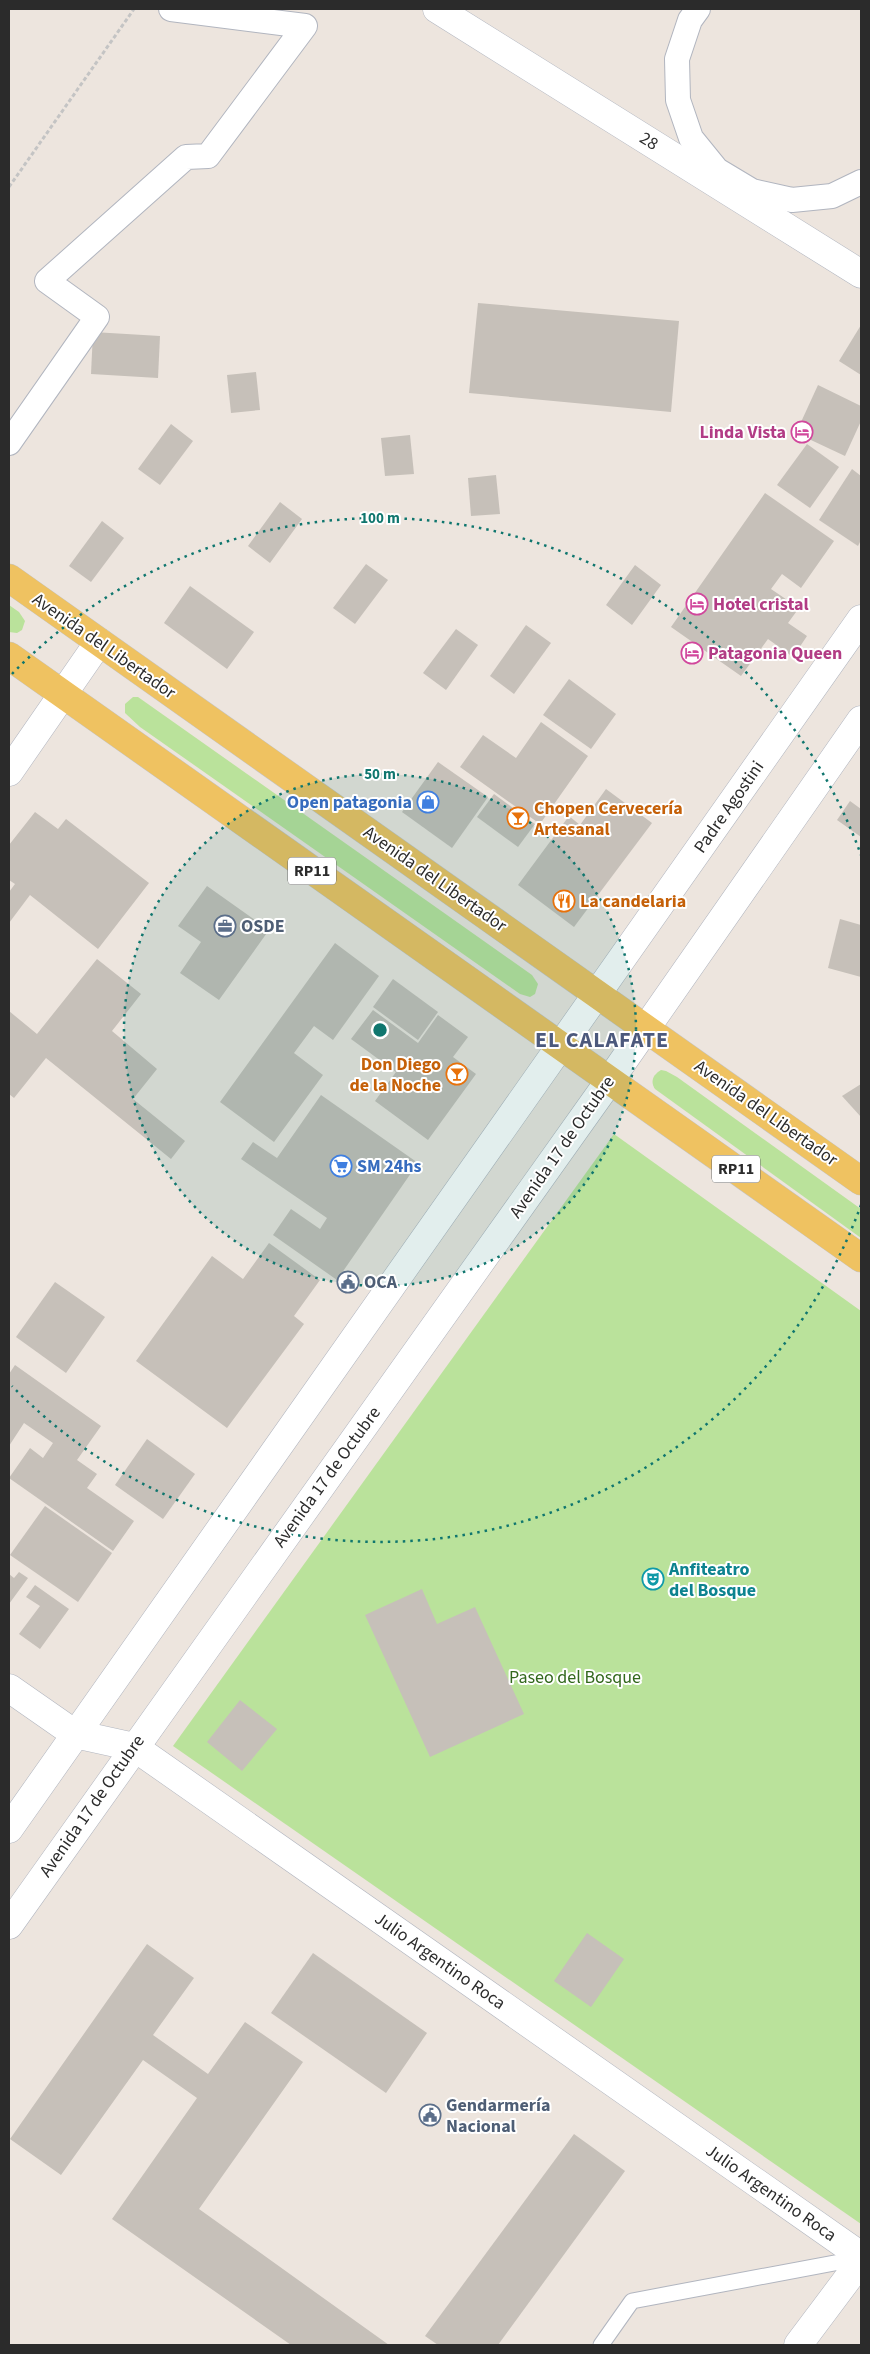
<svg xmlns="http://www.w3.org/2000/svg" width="870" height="2354" font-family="'Source Sans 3',sans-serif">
	<rect width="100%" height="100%" fill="#ede5de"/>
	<!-- green -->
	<g fill="#bae29b">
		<path d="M9 605 19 612 25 621 22 630 17 633 9 632Z"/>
		<path d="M133 697H138L532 975 538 984 535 994 530 997 520 994 140 727 125 713V704Z"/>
		<path d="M661 1070 666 1071 677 1077 861 1209V1238L655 1089C650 1081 653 1075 661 1070Z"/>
		<path d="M614 1134 861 1311V2224L173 1746Z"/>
	</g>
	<!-- building -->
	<g fill="#c6c0b9">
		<path d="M478 303 679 321 671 412 469 393Z"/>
		<path d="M861 325V375L839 361Z"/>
		<path d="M93 332 160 336 158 378 91 374Z"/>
		<path d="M256 372 260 410 231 413 227 375Z"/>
		<path d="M818 385 861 406V421L845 456 796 433Z"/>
		<path d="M171 424 193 441 160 485 138 469Z"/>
		<path d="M410 435 414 474 385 476 381 438Z"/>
		<path d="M807 444 839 467 810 508 777 485Z"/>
		<path d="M852 469 861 476V540L858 546 819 520Z"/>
		<path d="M496 475 500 514 471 516 468 478Z"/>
		<path d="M765 493 834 541 801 588 782 574 771 589 799 608 788 623 807 636 793 657 768 639 741 676 671 627Z"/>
		<path d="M280 502 302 519 270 563 248 546Z"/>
		<path d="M102 521 124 538 91 582 69 566Z"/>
		<path d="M366 564 388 580 355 624 333 608Z"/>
		<path d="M635 565 661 585 632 625 606 605Z"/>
		<path d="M190 586 254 632 227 669 164 623Z"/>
		<path d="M526 625 551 643 514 694 490 676Z"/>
		<path d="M456 629 478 645 446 690 423 673Z"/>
		<path d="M569 679 616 714 591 749 543 715Z"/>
		<path d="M541 722 588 756 540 824 460 767 483 735 516 758Z"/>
		<path d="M438 762 488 797 452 848 402 812Z"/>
		<path d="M606 789 652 823 574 927 518 885 569 816 580 825Z"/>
		<path d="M494 794 535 824 518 847 477 817Z"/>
		<path d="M850 801 861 809V837L837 820Z"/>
		<path d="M35 812 58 829 66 819 149 883 98 949 30 895 9 923V892L15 884 9 880V845Z"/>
		<path d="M207 886 269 930 219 1000 180 973 201 942 178 926Z"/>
		<path d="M840 919 861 925V977L828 968Z"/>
		<path d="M335 943 379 976 333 1040 314 1026 294 1053 323 1075 274 1142 220 1102Z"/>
		<path d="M97 959 141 994 112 1031 157 1069 133 1099 185 1141 171 1159 46 1058 14 1098 9 1094V1011L37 1034Z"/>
		<path d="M393 979 438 1012 418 1040 373 1007Z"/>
		<path d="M373 1010 418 1043 438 1015 468 1037 453 1057 476 1074 428 1140 375 1101 396 1072 351 1039Z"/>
		<path d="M861 1084V1117L842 1096Z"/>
		<path d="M321 1095 418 1163 337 1280 273 1235 291 1209 320 1229 327 1218 241 1159 253 1142 277 1158Z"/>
		<path d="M269 1243 320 1280 294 1316 304 1324 227 1428 136 1361 212 1256 243 1279Z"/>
		<path d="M55 1282 105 1317 66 1373 16 1337Z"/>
		<path d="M15 1365 101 1426 77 1460 97 1474 87 1488 134 1521 113 1551 9 1478 30 1448 43 1458 53 1443 24 1423 9 1446V1374Z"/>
		<path d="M147 1439 195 1474 163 1519 115 1485Z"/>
		<path d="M45 1506 112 1553 78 1602 10 1555Z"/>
		<path d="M19 1572 28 1578 9 1604V1574L14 1578Z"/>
		<path d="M35 1585 69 1609 40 1649 19 1634 40 1606 26 1597Z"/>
		<path d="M422 1589 437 1624 475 1607 524 1714 430 1757 365 1615Z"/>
		<path d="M240 1700 277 1729 242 1771 207 1742Z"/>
		<path d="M587 1933 624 1959 591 2007 554 1981Z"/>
		<path d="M147 1944 194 1978 153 2035 208 2074 245 2022 303 2062 199 2209 389 2345H291L112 2219 197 2098 143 2060 61 2175 10 2139Z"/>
		<path d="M313 1953 427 2033 386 2093 271 2013Z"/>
		<path d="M574 2134 625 2171 498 2345H438L425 2336Z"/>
	</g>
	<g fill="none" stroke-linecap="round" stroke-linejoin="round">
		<!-- service casing -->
		<g stroke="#b1b5bf" stroke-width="17">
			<path id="service" d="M601 2345 632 2301 861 2258"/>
		</g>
		<!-- pedestrian casing -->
		<g stroke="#b1b5bf" stroke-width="26">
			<g id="pedestrian">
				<path d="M698 9 690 20 677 59 678 100 691 138 717 170 752 191 792 200 832 196 861 182"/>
				<path d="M9 443 97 317 47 281 186 157 208 156 305 26 171 9"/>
			</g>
		</g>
		<!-- minor casing -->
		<g stroke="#b1b5bf" stroke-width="29">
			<g id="minor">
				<path d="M9 772 99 642"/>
				<path d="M9 1688 75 1734 134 1747 861 2256"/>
				<path d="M798 2345 861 2261"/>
			</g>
		</g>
		<!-- tertiary casing -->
		<g stroke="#b1b5bf" stroke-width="29">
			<path id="tertiary" d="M437 9 861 274"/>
		</g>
		<!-- secondary casing -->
		<g stroke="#b1b5bf" stroke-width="29">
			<g id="secondary">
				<path d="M9 1829 861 619"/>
				<path d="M9 1925 610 1080 861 720"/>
			</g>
		</g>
		<!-- primary casing -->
		<g stroke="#c4c4c4" stroke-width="29">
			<g id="primary">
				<path d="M9 578 861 1181"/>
				<path d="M9 656 861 1258"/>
			</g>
		</g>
		<!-- path -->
		<path stroke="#c4c4c4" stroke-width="3" stroke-dasharray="4 2.5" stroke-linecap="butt" d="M9 187 134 9"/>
		<!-- service -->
		<use href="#service" stroke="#fff" stroke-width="15"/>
		<!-- pedestrian -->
		<use href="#pedestrian" stroke="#fff" stroke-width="24"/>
		<!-- minor -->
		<use href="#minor" stroke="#fff" stroke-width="28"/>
		<!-- tertiary -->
		<use href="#tertiary" stroke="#fff" stroke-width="28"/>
		<!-- secondary -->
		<use href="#secondary" stroke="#fff" stroke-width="28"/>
		<!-- primary -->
		<use href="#primary" stroke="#efc261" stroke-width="28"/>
	</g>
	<!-- distance rings -->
	<circle cx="380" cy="1030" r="256" fill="#0f766e" fill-opacity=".12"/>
	<g fill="none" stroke="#0f766e" stroke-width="2.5" stroke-dasharray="2.5 5">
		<circle cx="380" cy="1030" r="256"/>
		<path d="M861 1205A512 512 0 0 1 12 1386M12 674A512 512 0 0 1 861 855"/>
	</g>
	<!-- icons -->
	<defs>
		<g id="hotel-ring" transform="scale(1.125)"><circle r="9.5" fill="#fff" stroke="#d1479c" stroke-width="1.5"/><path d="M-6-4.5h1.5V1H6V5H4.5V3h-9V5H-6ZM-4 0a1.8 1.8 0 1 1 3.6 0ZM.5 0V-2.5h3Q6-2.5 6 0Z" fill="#d1479c"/></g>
		<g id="shop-ring" transform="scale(1.125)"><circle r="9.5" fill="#fff" stroke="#3f7fe0" stroke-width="1.5"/><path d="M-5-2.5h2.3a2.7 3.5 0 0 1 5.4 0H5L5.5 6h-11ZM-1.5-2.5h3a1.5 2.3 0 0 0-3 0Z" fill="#3f7fe0"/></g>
		<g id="bar-ring" transform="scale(1.125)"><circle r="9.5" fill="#fff" stroke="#e8710a" stroke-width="1.5"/><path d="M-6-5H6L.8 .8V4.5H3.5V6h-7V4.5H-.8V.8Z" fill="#e8710a"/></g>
		<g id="restaurant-ring" transform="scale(1.125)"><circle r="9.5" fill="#fff" stroke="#e8710a" stroke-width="1.5"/><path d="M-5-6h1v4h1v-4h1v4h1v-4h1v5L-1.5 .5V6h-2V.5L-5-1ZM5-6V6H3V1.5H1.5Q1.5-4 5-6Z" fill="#e8710a"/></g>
		<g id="office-ring" transform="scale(1.125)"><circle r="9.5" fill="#fff" stroke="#5c6f8a" stroke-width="1.5"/><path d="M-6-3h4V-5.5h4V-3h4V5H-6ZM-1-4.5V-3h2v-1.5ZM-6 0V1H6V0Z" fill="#5c6f8a"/></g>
		<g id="supermarket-ring" transform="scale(1.125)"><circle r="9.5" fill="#fff" stroke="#3f7fe0" stroke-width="1.5"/><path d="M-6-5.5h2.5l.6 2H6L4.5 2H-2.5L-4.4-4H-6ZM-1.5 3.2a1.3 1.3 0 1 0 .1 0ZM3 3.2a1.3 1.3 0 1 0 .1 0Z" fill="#3f7fe0"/></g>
		<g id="civic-ring" transform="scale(1.125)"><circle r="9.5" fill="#fff" stroke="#5c6f8a" stroke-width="1.5"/><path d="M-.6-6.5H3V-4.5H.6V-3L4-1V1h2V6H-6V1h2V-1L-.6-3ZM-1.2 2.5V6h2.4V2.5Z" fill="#5c6f8a"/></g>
		<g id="theatre-ring" transform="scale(1.125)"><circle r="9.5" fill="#fff" stroke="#0f9aa8" stroke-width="1.5"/><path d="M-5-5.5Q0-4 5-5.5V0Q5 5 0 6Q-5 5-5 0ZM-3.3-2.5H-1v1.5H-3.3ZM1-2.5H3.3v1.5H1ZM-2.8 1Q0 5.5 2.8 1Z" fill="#0f9aa8"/></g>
	</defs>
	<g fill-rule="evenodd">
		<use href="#hotel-ring" x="802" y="432"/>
		<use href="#hotel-ring" x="697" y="604"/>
		<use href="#hotel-ring" x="692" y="653"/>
		<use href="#shop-ring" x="428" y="802"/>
		<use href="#bar-ring" x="518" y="818"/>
		<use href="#restaurant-ring" x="564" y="901"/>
		<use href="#office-ring" x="225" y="926"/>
		<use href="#bar-ring" x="457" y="1074"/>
		<use href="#supermarket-ring" x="341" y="1166"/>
		<use href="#civic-ring" x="348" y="1282"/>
		<use href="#theatre-ring" x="653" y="1579"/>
		<use href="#civic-ring" x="430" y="2115"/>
	</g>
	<g text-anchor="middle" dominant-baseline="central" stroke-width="4" stroke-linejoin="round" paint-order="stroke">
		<!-- shield labels -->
		<g fill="#fff" stroke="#6b6b6b" stroke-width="1">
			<rect x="288" y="857.5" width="48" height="27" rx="4"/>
			<rect x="712" y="1155.5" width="48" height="27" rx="4"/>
		</g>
		<g font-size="16" font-weight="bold" fill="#2b2b2b">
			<text x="312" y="871">RP11</text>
			<text x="736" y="1169">RP11</text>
		</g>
		<!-- street labels -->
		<g font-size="18" fill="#2b2b2b" stroke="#fff">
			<text transform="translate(649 141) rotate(32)">28</text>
			<text transform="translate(104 646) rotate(35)">Avenida del Libertador</text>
			<text transform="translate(729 807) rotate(-55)">Padre Agostini</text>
			<text transform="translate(435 879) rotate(35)">Avenida del Libertador</text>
			<text transform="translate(766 1113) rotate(35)">Avenida del Libertador</text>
			<text transform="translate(562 1147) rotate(-55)">Avenida 17 de Octubre</text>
			<text transform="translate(327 1477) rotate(-54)">Avenida 17 de Octubre</text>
			<text transform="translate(92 1806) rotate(-55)">Avenida 17 de Octubre</text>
			<text transform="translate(440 1961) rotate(35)">Julio Argentino Roca</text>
			<text transform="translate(771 2193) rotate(35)">Julio Argentino Roca</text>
		</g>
		<!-- hotel labels -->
		<g font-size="18" font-weight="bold" fill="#b23c85" stroke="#fff" text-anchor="start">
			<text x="786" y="432" text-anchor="end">Linda Vista</text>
			<text x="713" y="604">Hotel cristal</text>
			<text x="708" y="653">Patagonia Queen</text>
		</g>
		<!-- shop labels -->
		<g font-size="18" font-weight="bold" fill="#366cbe" stroke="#fff" text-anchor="end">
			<text x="412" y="802">Open patagonia</text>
			<text x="357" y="1166" text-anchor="start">SM 24hs</text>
		</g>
		<!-- food labels -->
		<g font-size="18" font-weight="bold" fill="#c56008" stroke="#fff" text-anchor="start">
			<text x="534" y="808">Chopen Cervecería<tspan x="534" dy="21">Artesanal</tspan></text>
			<text x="580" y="901">La candelaria</text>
			<text x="441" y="1064" text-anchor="end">Don Diego<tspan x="441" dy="21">de la Noche</tspan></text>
		</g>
		<!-- service labels -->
		<g font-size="18" font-weight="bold" fill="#4e5e75" stroke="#fff" text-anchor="start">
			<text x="241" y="926">OSDE</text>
			<text x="364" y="1282">OCA</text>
			<text x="446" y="2105">Gendarmería<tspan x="446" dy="21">Nacional</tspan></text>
		</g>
		<!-- culture labels -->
		<g font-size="18" font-weight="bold" fill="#0d838f" stroke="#fff" text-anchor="start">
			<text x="669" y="1569">Anfiteatro<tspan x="669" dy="21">del Bosque</tspan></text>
		</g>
		<!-- park labels -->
		<g font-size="18" fill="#32681c" stroke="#fff">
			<text x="575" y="1677">Paseo del Bosque</text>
		</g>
		<!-- district labels -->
		<g font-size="22" font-weight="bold" letter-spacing="1" fill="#4c597c" stroke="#fff">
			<text x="602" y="1040">EL CALAFATE</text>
		</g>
	</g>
	<circle cx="380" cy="1030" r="8" fill="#0f766e" stroke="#fff" stroke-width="2.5"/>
	<g font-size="15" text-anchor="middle" font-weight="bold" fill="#0f766e" stroke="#fff" stroke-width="4" stroke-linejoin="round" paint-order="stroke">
		<text x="380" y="523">100 m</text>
		<text x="380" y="779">50 m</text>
	</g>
	<!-- border -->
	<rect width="870" height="2354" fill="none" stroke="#2b2b2b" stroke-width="20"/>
</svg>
